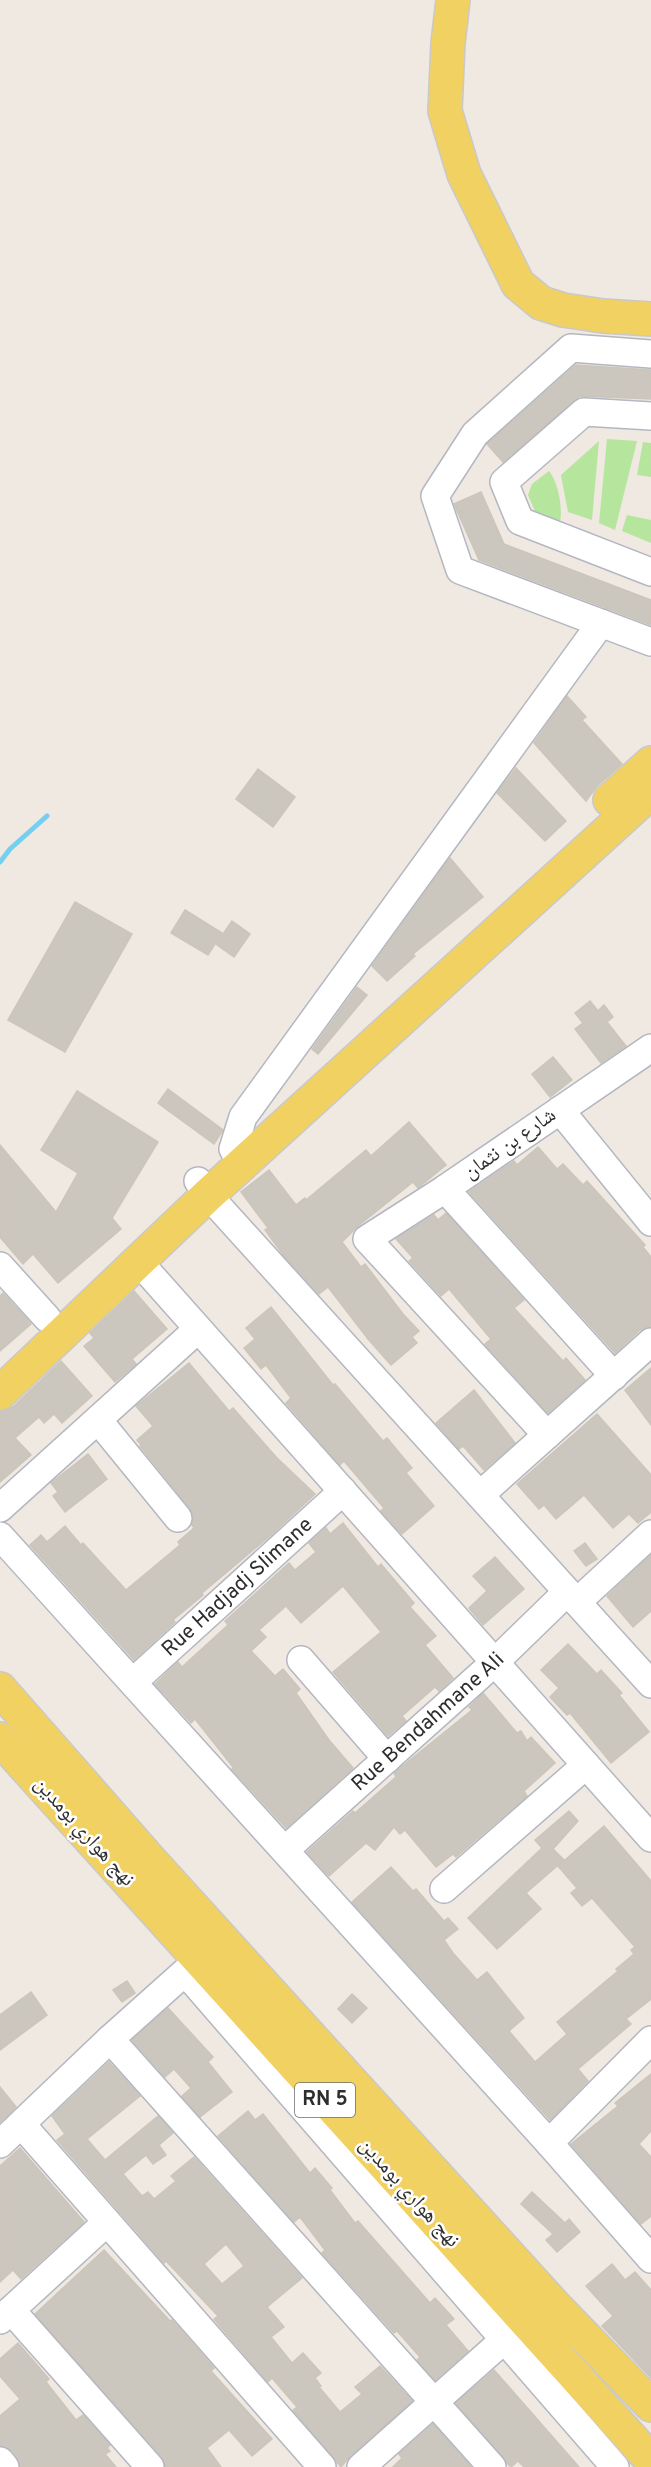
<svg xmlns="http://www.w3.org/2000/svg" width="651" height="2467" font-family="Overpass,'Noto Naskh Arabic',sans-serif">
	<rect width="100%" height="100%" fill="#efe9e1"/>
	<!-- green -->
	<g fill="#b6e59e">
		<path d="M607 439 637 441 615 530 599 523Z"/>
		<path d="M599 441 592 520 568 512 561 475Z"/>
		<path d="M643 442 651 443V477L637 475Z"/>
		<path d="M549 471C558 482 563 508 560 522L535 511 528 495 532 484Z"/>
		<path d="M627 515 651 520V543L622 531Z"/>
	</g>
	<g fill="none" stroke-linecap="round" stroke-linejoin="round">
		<!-- stream -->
		<path stroke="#75cff0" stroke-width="5" d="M0 862 10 849 47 816"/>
	</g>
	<!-- building -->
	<g fill="#cbc7bf" stroke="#cbc5ba" stroke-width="1.5" fill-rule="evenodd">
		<path d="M576 365 651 370V399L580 396 503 462 487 444Z"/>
		<path d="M481 492 504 544 651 600V625L479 560 454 504Z"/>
		<path d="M567 696 586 717 582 720 622 764 597 786 586 801 534 743Z"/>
		<path d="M516 768 566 821 545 841 497 793Z"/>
		<path d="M258 769 295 797 273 827 236 799Z"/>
		<path d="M450 858 483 897 413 954 415 956 387 981 372 966Z"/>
		<path d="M75 902 132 934 65 1052 8 1020Z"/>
		<path d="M185 910 222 933 208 955 171 933Z"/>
		<path d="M232 921 250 934 234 957 216 944Z"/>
		<path d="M357 987 367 995 318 1054 312 1049Z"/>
		<path d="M590 1001 598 1011 604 1005 613 1017 607 1022 626 1046 601 1063 575 1029 583 1023 575 1013Z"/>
		<path d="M553 1057 572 1080 550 1097 532 1074Z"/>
		<path d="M168 1089 223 1130 214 1144 158 1103Z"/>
		<path d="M77 1091 158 1142 112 1218 121 1229 58 1283 33 1254 23 1264 0 1237V1145L56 1212 78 1173 41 1150Z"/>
		<path d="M409 1122 446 1165 418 1188 413 1182 358 1226 342 1242 361 1267 365 1264 403 1314 419 1331 412 1337 417 1343 391 1365 368 1339 328 1287 319 1294 284 1256 265 1230 268 1228 241 1192 269 1170 296 1205 305 1198 306 1200 366 1150 371 1156Z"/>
		<path d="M538 1147 557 1169 563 1164 583 1185 587 1181 645 1245 643 1247 651 1257V1327L640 1330 615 1353 469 1192 514 1161 517 1165Z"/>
		<path d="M446 1213 524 1300 514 1308 563 1361 566 1358 585 1380 548 1413 485 1344 491 1339 449 1289 441 1296 409 1261 413 1258 396 1239 434 1215 438 1220Z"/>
		<path d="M134 1291 167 1329 132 1359 136 1364 115 1382 84 1346 94 1338 90 1333Z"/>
		<path d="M3 1293 31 1324 0 1351V1296Z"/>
		<path d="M271 1307 333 1385 335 1384 383 1441 387 1438 412 1468 406 1473 434 1506 402 1534 381 1511 384 1508 344 1461 340 1465 286 1403 291 1398 266 1365 261 1369 244 1348 255 1339 246 1328Z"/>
		<path d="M61 1361 92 1396 62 1423 54 1414 44 1423 39 1417 15 1438 31 1455 0 1482V1411L13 1407Z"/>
		<path d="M189 1363 229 1411 233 1408 277 1458 315 1494 271 1535 202 1593 203 1595 173 1620 175 1622 134 1660 30 1545 41 1535 47 1542 65 1526 81 1545 83 1543 126 1590 180 1545 178 1542 194 1528 192 1525 194 1516 190 1508 140 1446 141 1445 137 1440 153 1426 136 1406Z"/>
		<path d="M651 1368V1425L625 1390Z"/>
		<path d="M474 1390 515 1443 484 1470 463 1446 459 1449 436 1423Z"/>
		<path d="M597 1414 651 1475V1512L638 1523 629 1514 613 1528 584 1495 556 1519 544 1505 539 1509 517 1484Z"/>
		<path d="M88 1454 107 1479 65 1512 53 1496 58 1492 51 1483Z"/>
		<path d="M343 1523 378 1567 381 1564 414 1603 410 1607 436 1636 425 1645 453 1678 439 1691 435 1687 402 1716 406 1721 388 1736 333 1672 381 1632 343 1586 301 1623 286 1606 259 1630 266 1637 251 1651 275 1676 283 1669 300 1689 296 1693 329 1740 353 1768 286 1828 232 1769 233 1767 195 1719 191 1723 155 1684 178 1662 182 1667 228 1625 225 1621 289 1563 295 1570 316 1552 309 1543 326 1528 330 1534Z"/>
		<path d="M585 1543 597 1559 586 1566 574 1551Z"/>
		<path d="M651 1555V1611L633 1627 607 1596Z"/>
		<path d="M495 1557 524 1589 483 1625 469 1608 487 1591 473 1576Z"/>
		<path d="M568 1644 597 1674 601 1670 622 1693 619 1695 649 1732 611 1763 570 1713 567 1715 550 1697 559 1688 541 1670Z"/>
		<path d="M483 1693 517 1733 521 1731 527 1741 531 1737 555 1763 524 1791 527 1796 456 1857 453 1854 436 1867 405 1830 400 1834 394 1827 375 1850 366 1843 329 1876 307 1852 353 1811 355 1813 396 1777 394 1773 472 1710 469 1707Z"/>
		<path d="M569 1811 578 1821 553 1849 564 1860 526 1893 541 1909 497 1949 468 1918 542 1848 535 1840Z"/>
		<path d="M604 1826 651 1881V1999L626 2019 631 2024 578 2069 588 2081 550 2120 352 1902 391 1867 413 1891 416 1889 444 1921 448 1918 458 1929 444 1940 453 1953 477 1980 487 1972 524 2018 509 2031 535 2062 567 2034 557 2022 618 1971 616 1969 634 1954 631 1950 635 1947 592 1898 582 1906 571 1893 577 1888 558 1866Z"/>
		<path d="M127 1981 135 1993 122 2002 113 1990Z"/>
		<path d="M31 1992 47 2015 0 2050V2015Z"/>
		<path d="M352 1994 367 2008 352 2023 338 2009Z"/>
		<path d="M168 2008 213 2057 208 2062 232 2092 200 2117 182 2096 191 2088 174 2069 165 2077 132 2040Z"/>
		<path d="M109 2062 140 2096 87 2139 105 2160 158 2116 173 2133 159 2145 166 2155 153 2164 146 2155 123 2174 142 2196 148 2192 154 2199 176 2181 171 2176 194 2157 302 2278 267 2307 284 2327 271 2337 292 2363 303 2353 321 2373 315 2378 321 2386 319 2387 340 2412 362 2394 355 2387 380 2366 412 2401 351 2455 341 2467 293 2410 297 2407 272 2378 268 2382 214 2319 218 2316 166 2261 164 2263 57 2140 65 2134 52 2116ZM226 2244 244 2266 222 2284 204 2264Z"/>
		<path d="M651 2074V2131L639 2144 651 2157V2216L641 2224 571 2144 618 2106 615 2103Z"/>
		<path d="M0 2087 16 2107 0 2122Z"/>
		<path d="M248 2111 255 2120 263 2114 310 2173 315 2168 332 2188 330 2190 355 2223 358 2221 430 2303 435 2298 454 2319 446 2325 468 2351 435 2380 417 2360 420 2357 397 2331 394 2333 322 2253 325 2250 300 2217 294 2222 218 2136Z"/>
		<path d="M20 2148 84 2222 21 2279 13 2270 0 2282V2166Z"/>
		<path d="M532 2192 565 2223 569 2219 580 2232 557 2252 546 2240 553 2234 521 2204Z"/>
		<path d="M104 2250 170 2321 172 2320 214 2368 211 2371 272 2439 252 2456 229 2430 207 2448 221 2467H165L162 2457 35 2314Z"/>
		<path d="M612 2264 625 2280 635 2272 651 2290V2378L602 2326 613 2316 586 2286Z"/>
		<path d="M18 2343 49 2379 46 2382 76 2420 83 2415 110 2445 107 2448 110 2451 105 2454 116 2467H20L17 2457 12 2451 0 2446V2416L20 2399 0 2376V2359Z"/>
		<path d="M494 2370 579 2467H524L518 2461 511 2467 507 2463 456 2403Z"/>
		<path d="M433 2424 471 2467H393L402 2458 399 2454Z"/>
	</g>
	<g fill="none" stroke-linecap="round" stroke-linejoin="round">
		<!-- minor casing -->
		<g stroke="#b4b7c1" stroke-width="30">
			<g id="minor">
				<path d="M651 354 571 348 475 434 435 496 460 570 651 642"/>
				<path d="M651 416 584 412 504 482 520 521 651 572"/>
				<path d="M560 1110 651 1222"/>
				<path d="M233 1149 243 1117 601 623"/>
				<path d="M198 1181 208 1195 651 1684"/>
				<path d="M445 1189 614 1376"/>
				<path d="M139 1262 651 1838"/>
				<path d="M0 1266 47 1318"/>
				<path d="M98 1420 178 1518"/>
				<path d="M547 1435 367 1239 445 1189 651 1048"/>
				<path d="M480 1495 651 1342"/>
				<path d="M0 1508 198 1329"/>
				<path d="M0 1536 549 2143 651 2259"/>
				<path d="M577 1602 651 1534"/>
				<path d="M301 1660 387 1759"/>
				<path id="s1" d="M133 1682 343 1491"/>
				<path id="s2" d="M285 1850 495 1662 567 1592"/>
				<path d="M444 1889 586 1765"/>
				<path d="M110 2039 492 2467"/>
				<path d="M22 2125 322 2467"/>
				<path d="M549 2143 651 2040"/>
				<path d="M0 2144 110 2039 185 1972 615 2467"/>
				<path d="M11 2310 150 2467"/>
				<path d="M0 2320 107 2222"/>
				<path d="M0 2461 5 2467"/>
				<path d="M361 2467 505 2339"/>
			</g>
		</g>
		<!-- major casing -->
		<g stroke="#c9c9c9" stroke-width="36">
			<g id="major">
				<path d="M453 0 448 43 445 111 464 174 518 284 541 303 563 310 603 316 651 319"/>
				<path d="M610 800 651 763"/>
				<path d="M0 1393 208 1195 651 792"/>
				<path d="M0 1689 150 1860 554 2305 651 2405"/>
				<path d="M0 1739 651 2460"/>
			</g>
		</g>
		<!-- minor -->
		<use href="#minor" stroke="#fff" stroke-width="27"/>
		<!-- major -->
		<use href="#major" stroke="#f2d163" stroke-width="33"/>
	</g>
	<g text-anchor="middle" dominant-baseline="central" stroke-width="5" stroke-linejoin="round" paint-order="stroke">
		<!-- shield labels -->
		<rect fill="#fff" stroke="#6d6d6d" stroke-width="1.5" x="295" y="2083" width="60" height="34" rx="4.5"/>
		<g font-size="20" font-weight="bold" fill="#2e2e2e">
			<text x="325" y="2100">RN 5</text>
		</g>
		<!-- street labels -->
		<g font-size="21" fill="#2e2e2e" stroke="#fff">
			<text transform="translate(510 1144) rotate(-35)">شارع بن نثمان</text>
			<text stroke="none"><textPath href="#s1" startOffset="141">Rue Hadjadj Slimane</textPath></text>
			<text stroke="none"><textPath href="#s2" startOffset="192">Rue Bendahmane Ali</textPath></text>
			<text transform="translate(84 1832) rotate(48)">نهج هواري بومدين</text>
			<text transform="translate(409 2193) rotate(48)">نهج هواري بومدين</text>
		</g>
	</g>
</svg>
